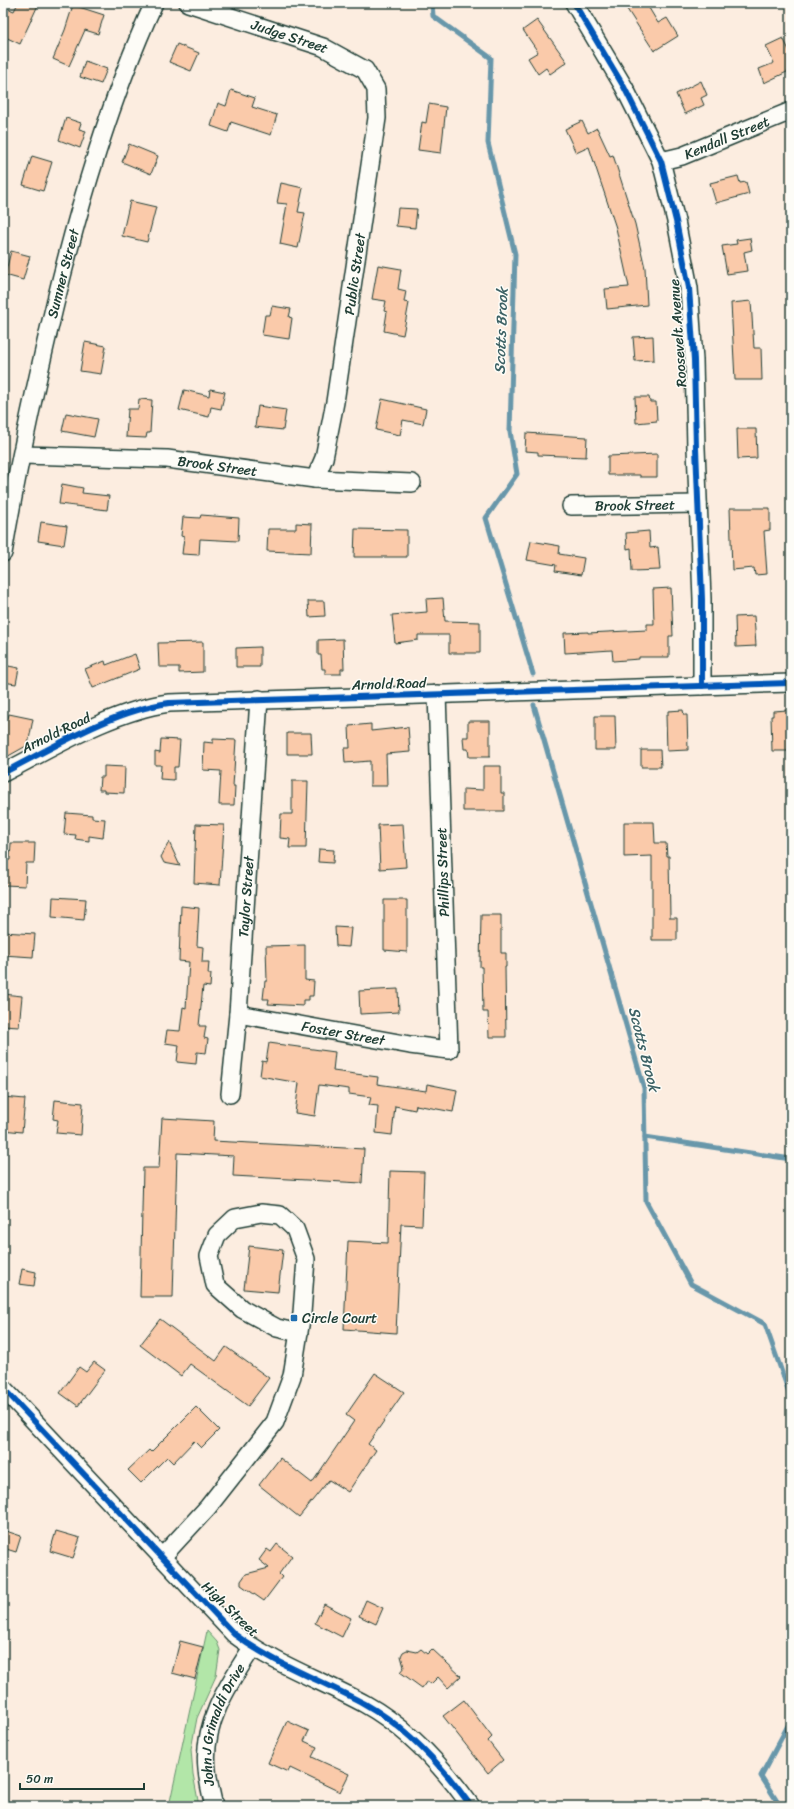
<svg xmlns="http://www.w3.org/2000/svg" width="794" height="1809" font-family="Sriracha,sans-serif">
	<rect width="100%" height="100%" fill="#fcede0"/>
	<filter id="ink" filterUnits="userSpaceOnUse"><feTurbulence type="fractalNoise" baseFrequency=".025" numOctaves="2"/><feDisplacementMap in="SourceGraphic" scale="8" xChannelSelector="R" yChannelSelector="G"/><feConvolveMatrix kernelMatrix="1 2 1 2 8 2 1 2 1" color-interpolation-filters="sRGB"/></filter>
	<g filter="url(#ink)">
		<!-- green -->
		<path fill="#b2e6a8" stroke="#68926e" d="M207 1631 217 1642 220 1650 216 1676 197 1718 191 1749 193 1774 199 1806H169Z"/>
		<g fill="none" stroke-linecap="round" stroke-linejoin="round">
			<!-- stream -->
			<g stroke="#6897aa" stroke-width="5">
				<path d="M432 3 433 16 491 58 488 143 515 254 510 431 517 474 486 518 533 674"/>
				<path d="M534 705 644 1088 646 1201 691 1284 765 1324 791 1398"/>
				<path d="M645 1137 791 1159"/>
				<path d="M780 1806 761 1776 791 1720"/>
			</g>
		</g>
		<!-- building -->
		<g fill="#facaaa" stroke="#1f3d34">
			<path d="M18 3H39L20 44 3 36V21L9 9 14 11Z"/>
			<path d="M623 3H646L658 23 667 18 678 36 654 51Z"/>
			<path d="M73 5 104 15 98 34 85 30 69 66 53 59 65 30Z"/>
			<path d="M537 20 567 62 550 74 546 68 538 74 528 58 538 52 523 30Z"/>
			<path d="M783 38 791 54V70L764 83 759 69 774 63 766 46Z"/>
			<path d="M177 44 199 53 191 71 169 62Z"/>
			<path d="M85 61 107 69 101 84 80 77Z"/>
			<path d="M701 81 707 95 701 98 704 105 685 114 676 94Z"/>
			<path d="M231 90 255 98 252 107 277 115 271 135 231 122 228 132 211 126 218 103 226 106Z"/>
			<path d="M429 104 446 107 441 153 418 150 422 122 426 123Z"/>
			<path d="M66 118 81 123 79 129 86 131 80 148 59 140Z"/>
			<path d="M582 121 588 133 597 128 610 156 613 155 635 224 645 268 647 305 607 309 605 289 629 287 616 228 589 147 576 153 565 129Z"/>
			<path d="M129 144 158 156 151 174 122 162Z"/>
			<path d="M32 156 52 162 43 191 23 185Z"/>
			<path d="M738 176 740 183 746 182 749 194 716 203 710 183Z"/>
			<path d="M281 183 303 188 298 212 305 213 298 248 280 244 287 204 277 203Z"/>
			<path d="M130 201 156 207 147 242 122 236Z"/>
			<path d="M398 208 417 209 415 228 396 226Z"/>
			<path d="M750 238 752 250 744 252 747 271 727 274 722 246 737 244 736 240Z"/>
			<path d="M11 251 30 256 23 280 5 275Z"/>
			<path d="M378 265 401 269 398 289 406 291 404 302 409 303 403 335 384 331 387 312 384 311 386 301 372 299Z"/>
			<path d="M751 301 754 348H761L762 380H735L731 303Z"/>
			<path d="M272 306 291 309 289 317 292 318 289 339 262 335 265 315H270Z"/>
			<path d="M653 336 654 360 635 361 633 337Z"/>
			<path d="M85 342 106 346 101 374 80 371Z"/>
			<path d="M210 389 225 392 221 409 211 407 209 417 179 410 184 390 209 396Z"/>
			<path d="M635 397H649L650 402H656L657 421 636 423Z"/>
			<path d="M139 399 152 400 150 433H147L146 438 126 437 128 409H138Z"/>
			<path d="M382 399 426 409 423 424 403 420 400 435 376 430Z"/>
			<path d="M258 406 286 410 283 430 255 427Z"/>
			<path d="M66 413 98 419 94 437 62 431Z"/>
			<path d="M737 429H756L757 458 738 459Z"/>
			<path d="M526 433 587 437 586 457 538 455V452L525 451Z"/>
			<path d="M657 454V477H640V475H608V456Z"/>
			<path d="M62 484 83 488 82 493 109 496 107 510 59 504Z"/>
			<path d="M730 508H770V530L764 531 767 574 755 575 754 568 732 570Z"/>
			<path d="M201 515 239 518 238 541 200 539 199 555 182 554 184 537 181 536 183 517 200 518Z"/>
			<path d="M41 522 67 526 64 545 38 541Z"/>
			<path d="M296 523 312 524 311 553 267 551 268 529H296Z"/>
			<path d="M355 529 407 530V557H354Z"/>
			<path d="M649 531 650 548 658 547 660 570 632 571 631 548 627 549 626 533Z"/>
			<path d="M531 541 560 546 559 554 584 558 581 575 555 571 556 565 527 560Z"/>
			<path d="M671 588 673 636H669V657H639V659L613 661 612 650 565 653 564 633 588 632V633L647 630V624H654L653 589Z"/>
			<path d="M443 598 445 621 480 622V653H449V635H418V640L395 643 392 615 427 612 426 599Z"/>
			<path d="M308 601H324L325 616 309 617Z"/>
			<path d="M754 616 756 646 736 647 735 617Z"/>
			<path d="M343 639 344 669H341V674H325V669H322L321 655H318V640Z"/>
			<path d="M203 642V672L179 673V667H159L158 643Z"/>
			<path d="M260 647V667H236V648Z"/>
			<path d="M135 654 140 669 93 688 85 669 105 661 106 665Z"/>
			<path d="M3 665 19 668 16 684 3 682Z"/>
			<path d="M683 710 684 715H687L688 750 667 751 666 715H668V711Z"/>
			<path d="M788 710V715H791V751H772L771 716H773V711Z"/>
			<path d="M9 714 33 719 28 745 3 759V717L8 718Z"/>
			<path d="M595 716H615L616 750H595Z"/>
			<path d="M468 721H490V757H469L468 749H464L463 737H468Z"/>
			<path d="M371 724V731L408 727 410 752 386 754 387 786H370V761L345 763 344 748H350L349 726Z"/>
			<path d="M287 733H311L312 754H287Z"/>
			<path d="M161 739 180 740 178 767H174V780L160 779 161 765H155V752L160 753Z"/>
			<path d="M213 739 236 740 233 786H235L234 805H219L221 771 203 770 204 742 213 743Z"/>
			<path d="M641 750H660L661 767H641Z"/>
			<path d="M104 766 125 767 124 793 104 792V790H99L100 777H104Z"/>
			<path d="M483 766H501V793H504V811H463V789L483 790Z"/>
			<path d="M292 781H308L306 848H289L290 839 280 838 281 814H292Z"/>
			<path d="M66 813 92 815V818L105 819 103 838 89 836V841L75 839 76 835 64 834Z"/>
			<path d="M624 822H654L655 843H666L667 856H669L670 918H677V940H652V856L624 857Z"/>
			<path d="M196 824 224 825 220 885 194 883Z"/>
			<path d="M403 824 406 867 380 869 378 825Z"/>
			<path d="M169 842 180 866 164 863 161 857Z"/>
			<path d="M11 843H35L34 863H26L25 886 5 885 6 860H10Z"/>
			<path d="M319 849 334 850 333 863 318 862Z"/>
			<path d="M53 897 86 899 84 920 52 917Z"/>
			<path d="M384 900H407V952L384 950Z"/>
			<path d="M181 906 199 908 197 946 203 947 202 962H209L208 974H211L210 987 203 986 199 1026H206L204 1038 208 1039 206 1053 197 1052 196 1064 177 1062 179 1045 165 1043 167 1030 180 1031 183 1007 186 1008 189 962 179 961Z"/>
			<path d="M481 915H501V953H506V967H505L506 1037H489L488 1012H483L482 967H480Z"/>
			<path d="M335 927 351 928 349 947 336 946Z"/>
			<path d="M3 932 35 934 33 957 3 955Z"/>
			<path d="M305 945V980L314 981 313 996H309V1000H303V1006L268 1004 269 999H263L265 981H267L266 946Z"/>
			<path d="M398 989 399 1012 360 1014 359 991Z"/>
			<path d="M3 994 22 996 19 1027 3 1026Z"/>
			<path d="M269 1043 335 1052 333 1071 378 1077 377 1084 426 1091 427 1084 457 1090 453 1112 416 1105 415 1110 395 1106 392 1135 376 1133 378 1106 369 1105 371 1097 349 1094V1089L319 1085 315 1116 295 1113 299 1083 260 1076 262 1061 266 1062Z"/>
			<path d="M3 1097 25 1099 22 1132 3 1130Z"/>
			<path d="M55 1100 83 1103 81 1135 56 1133 58 1120 53 1119Z"/>
			<path d="M162 1118 214 1121 213 1141 364 1149 362 1183 233 1176 234 1156 177 1153 173 1297H140L143 1168H159Z"/>
			<path d="M390 1171 424 1172 422 1225 401 1224 396 1333 344 1329 348 1241 388 1243Z"/>
			<path d="M249 1246 283 1250 278 1292 244 1289Z"/>
			<path d="M22 1269 36 1272 34 1286 19 1284Z"/>
			<path d="M160 1319 216 1361 226 1347 269 1378 248 1406 190 1364 181 1376 140 1345Z"/>
			<path d="M94 1362 105 1370 78 1406 60 1393 79 1367 86 1372Z"/>
			<path d="M375 1373 404 1392 368 1444 376 1450 348 1492 329 1480 299 1517 259 1485 280 1458 312 1483 354 1421 346 1415Z"/>
			<path d="M196 1407 219 1430 201 1448 194 1441 173 1463 167 1457 141 1483 128 1470 149 1450 151 1452Z"/>
			<path d="M6 1531 21 1536 16 1552 3 1548Z"/>
			<path d="M56 1531 80 1538 73 1558 50 1551Z"/>
			<path d="M277 1544 292 1556 279 1574 282 1577 264 1601 241 1585V1581L246 1574 269 1568 259 1560 267 1549 271 1552Z"/>
			<path d="M366 1600 383 1608 376 1624 359 1616Z"/>
			<path d="M324 1604 351 1618 342 1637 315 1623Z"/>
			<path d="M180 1641 203 1647 195 1679 172 1673Z"/>
			<path d="M421 1649 427 1654 432 1649 461 1676 448 1688 438 1677 431 1684 427 1681 422 1688 400 1672 404 1667 401 1656 403 1652 407 1650 417 1652Z"/>
			<path d="M464 1700 492 1737 488 1741 503 1760 488 1773 443 1716Z"/>
			<path d="M287 1721 309 1731 304 1741 317 1747 312 1757 349 1774 340 1792 290 1768 288 1772 268 1763Z"/>
		</g>
		<g fill="none" stroke-linecap="round" stroke-linejoin="round">
			<!-- minor casing -->
			<g stroke="#1f3d34" stroke-width="20">
				<g id="minor">
					<path id="s1" d="M188 3 323 47 365 70 376 89 377 118 335 402 324 458 315 479"/>
					<path d="M574 3 624 87 661 161 676 221 689 288 694 360 696 448 702 599V686"/>
					<path id="s2" d="M661 161 682 156 791 111"/>
					<path id="s3" d="M22 455 167 459 315 479 412 483"/>
					<path id="s4" d="M571 506 698 504"/>
					<path id="s5" d="M3 553C17 470 35 387 55 304 80 202 110 99 154 3"/>
					<path d="M3 773C54 747 112 711 169 703L791 683"/>
					<path id="s6" d="M238 1014 410 1045 449 1050 437 694"/>
					<path id="s7" d="M230 1094 238 1014 259 699"/>
					<path d="M3 1388 234 1634C274 1664 321 1680 365 1704 408 1728 443 1767 471 1806"/>
					<path d="M162 1557 208 1507 275 1422 292 1376 302 1313 306 1259 295 1229 280 1215 261 1213 235 1218 217 1235 209 1256 215 1285 242 1309 277 1328 299 1333"/>
					<path id="s8" d="M214 1806C211 1794 208 1782 207 1769 202 1723 228 1685 252 1648"/>
				</g>
			</g>
			<!-- minor -->
			<use href="#minor" stroke="#fdfcf7" stroke-width="17"/>
			<!-- cycleway casing -->
			<g stroke="#fdfcf7" stroke-width="8">
				<g id="cycleway">
					<path d="M574 3 624 87 661 161 676 221 689 288 694 360 696 448 702 599V686"/>
					<path d="M3 773C54 747 112 711 169 703L791 683"/>
					<path d="M3 1388 234 1634C274 1664 321 1680 365 1704 408 1728 443 1767 471 1806"/>
				</g>
			</g>
			<!-- cycleway -->
			<use href="#cycleway" stroke="#0057b8" stroke-width="6"/>
		</g>
	</g>
	<!-- markers -->
	<rect fill="#1f6fb2" stroke="#fdfcf7" stroke-width="1.5" x="290" y="1314" width="8" height="8" rx="2"/>
	<g text-anchor="middle" dominant-baseline="central" stroke-width="3" stroke-linejoin="round" paint-order="stroke">
		<!-- street labels -->
		<g font-size="14" fill="#1f3d34" stroke="#fdfcf7">
			<text stroke="none"><textPath href="#s1" startOffset="107">Judge Street</textPath></text>
			<text stroke="none"><textPath href="#s2" startOffset="70">Kendall Street</textPath></text>
			<text stroke="none"><textPath href="#s5" startOffset="286">Sumner Street</textPath></text>
			<text transform="translate(355 274) rotate(-82)">Public Street</text>
			<text transform="translate(678 333) rotate(-94)">Roosevelt Avenue</text>
			<text stroke="none"><textPath href="#s3" startOffset="196">Brook Street</textPath></text>
			<text stroke="none"><textPath href="#s4" startOffset="64">Brook Street</textPath></text>
			<text transform="translate(389 684) rotate(-2)">Arnold Road</text>
			<text transform="translate(56 733) rotate(-26)">Arnold Road</text>
			<text transform="translate(443 872) rotate(-92)">Phillips Street</text>
			<text stroke="none"><textPath href="#s7" startOffset="198">Taylor Street</textPath></text>
			<text stroke="none"><textPath href="#s6" startOffset="107">Foster Street</textPath></text>
			<text transform="translate(230 1609) rotate(44)">High Street</text>
			<text stroke="none"><textPath href="#s8" startOffset="85">John J Grimaldi Drive</textPath></text>
		</g>
		<!-- poi labels -->
		<g font-size="14" fill="#1f3d34" stroke="#fdfcf7" text-anchor="start">
			<text x="302" y="1318">Circle Court</text>
		</g>
		<!-- water labels -->
		<g font-size="15" font-style="italic" fill="#3d6265" stroke="#fdfcf7">
			<text transform="translate(501 331) rotate(-88)">Scotts Brook</text>
			<text transform="translate(644 1049) rotate(76)">Scotts Brook</text>
		</g>
	</g>
	<!-- margin -->
	<rect width="794" height="1809" fill="none" stroke="#fdfcf7" stroke-width="16"/>
	<rect x="8" y="8" width="778" height="1793" fill="none" stroke="#1f3d34" stroke-width="1.5" filter="url(#ink)"/>
	<!-- scale -->
	<path d="M20 1783v6h124v-6" fill="none" stroke="#1f3d34" stroke-width="2"/>
	<text x="26" y="1783" font-size="12" fill="#1f3d34" stroke="#fdfcf7" stroke-width="3" paint-order="stroke">50 m</text>
</svg>
